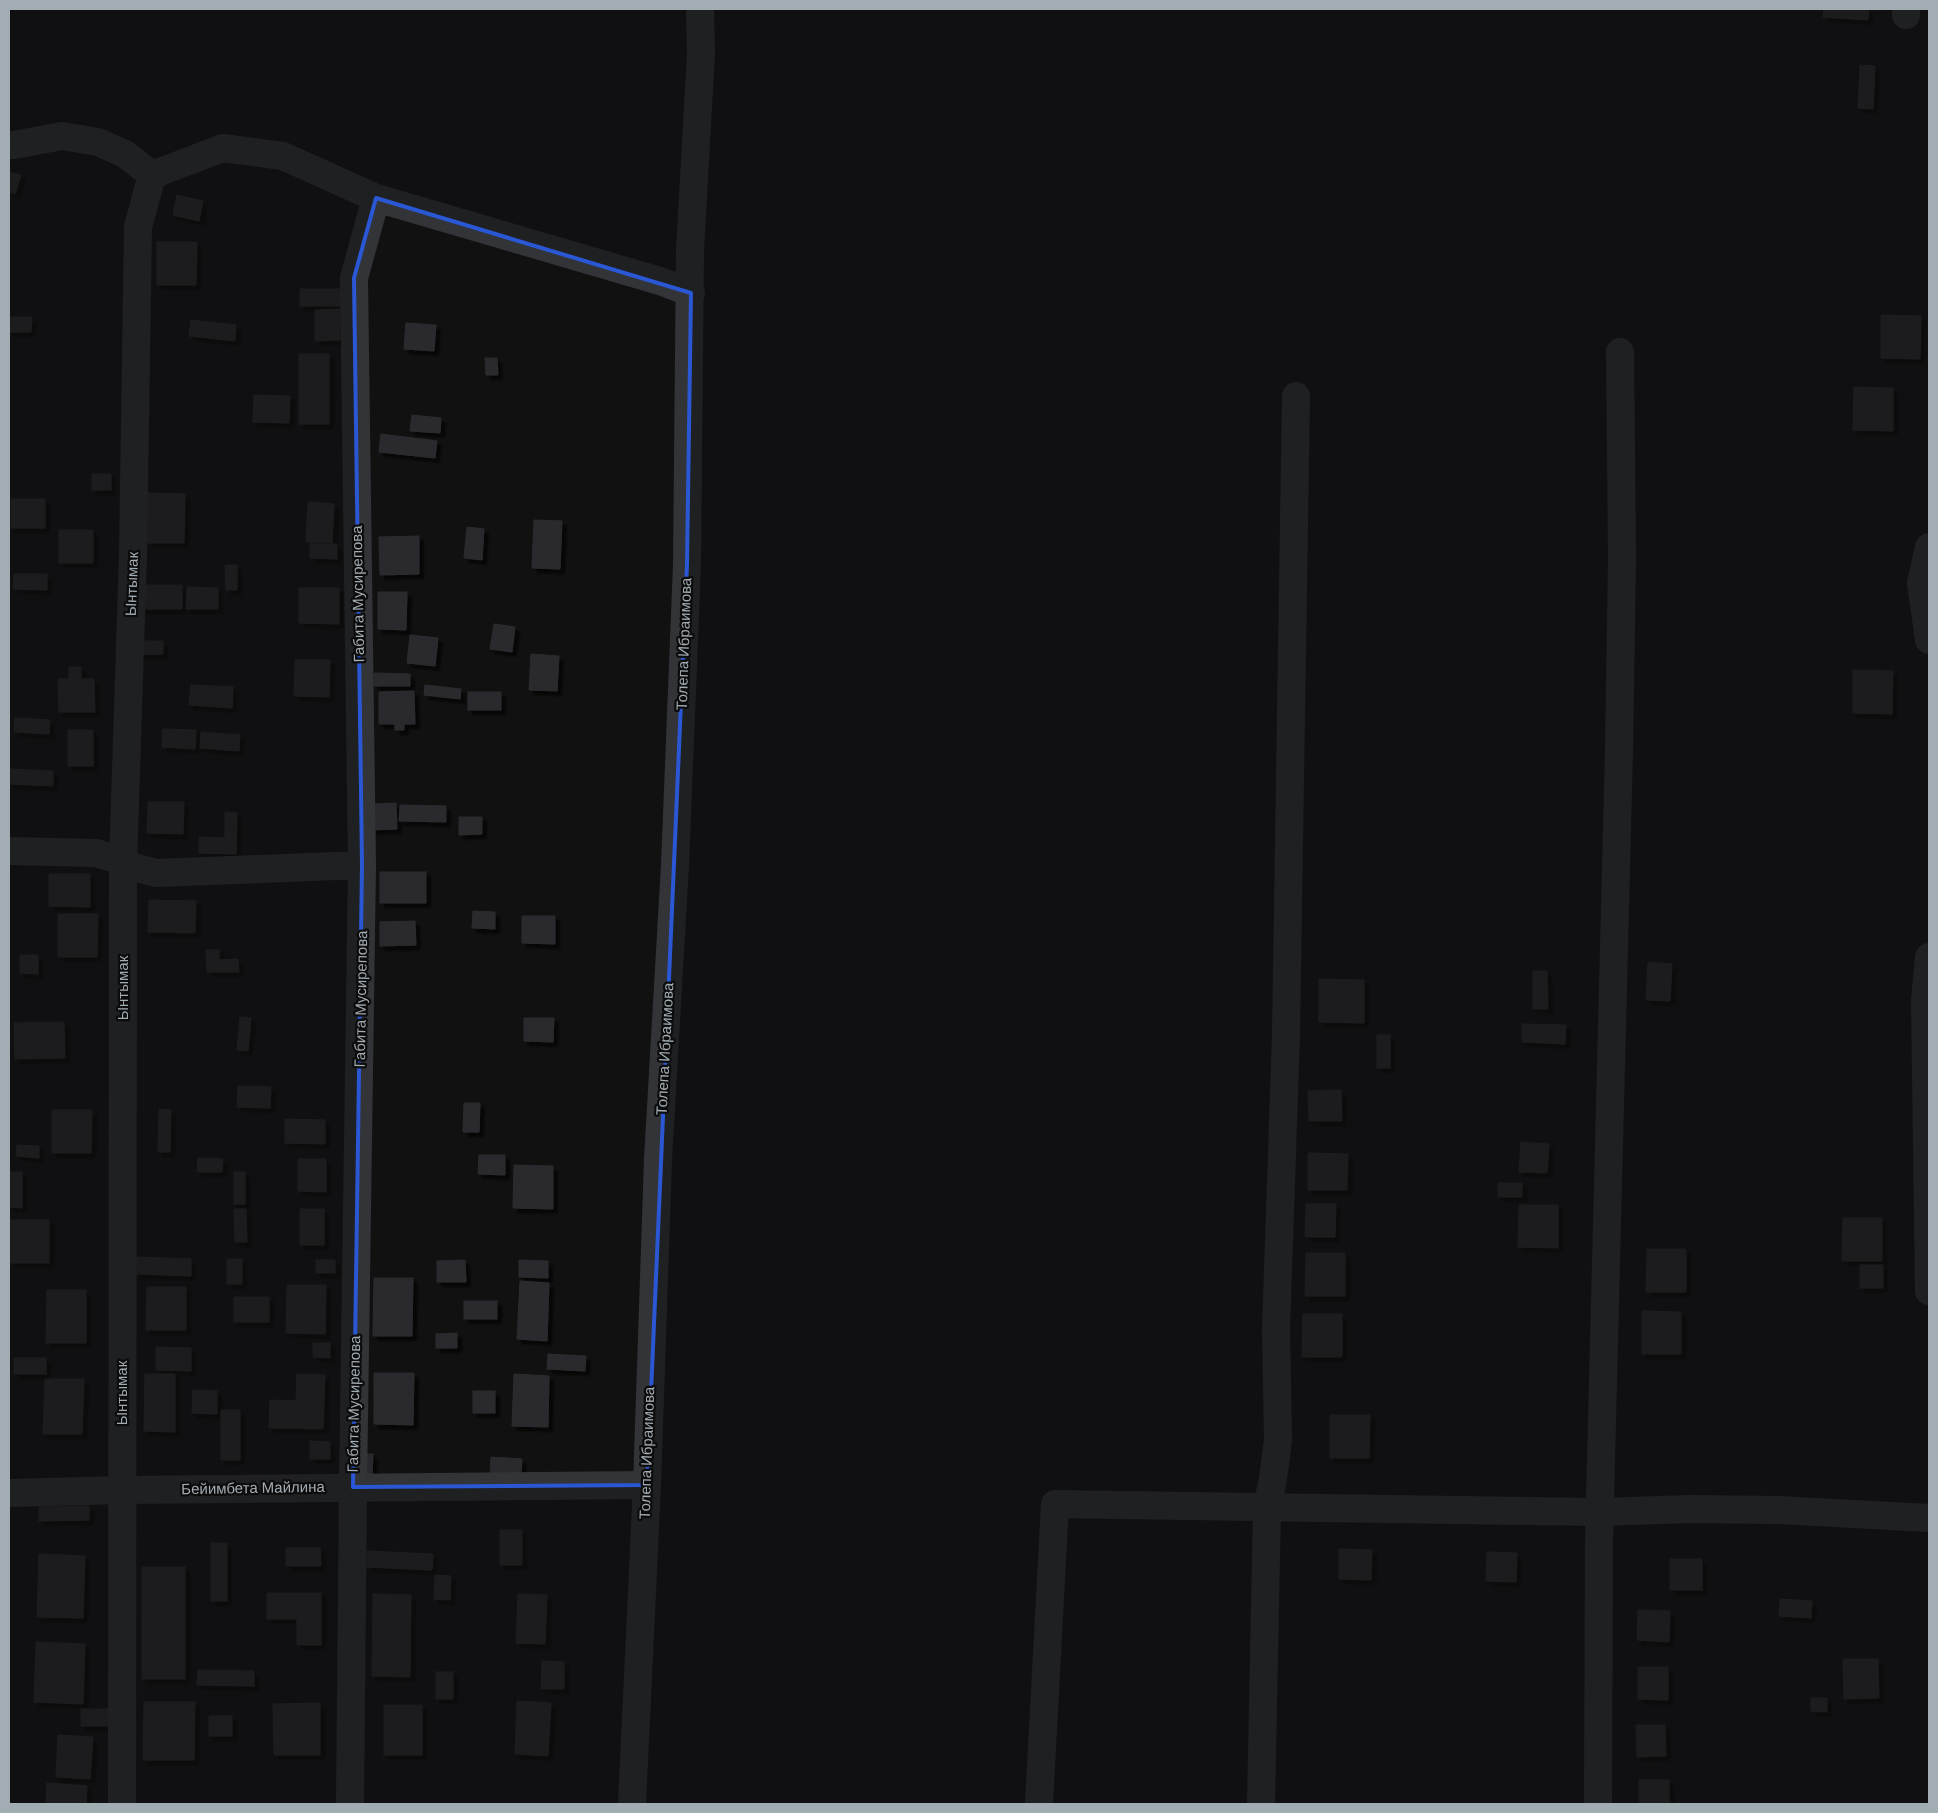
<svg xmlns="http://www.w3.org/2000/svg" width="1938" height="1813" font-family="'DM Sans',sans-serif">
	<defs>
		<filter id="shadow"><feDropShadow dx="4.5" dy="4.5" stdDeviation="1" flood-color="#0009"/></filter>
	</defs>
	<rect width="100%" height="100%" fill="#111112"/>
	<!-- building -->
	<g fill="#2c2c2e" stroke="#2b2c2e" filter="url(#shadow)">
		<path d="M1824 9H1869L1868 20 1823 17Z"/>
		<path d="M1860 65 1875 66 1873 109 1858 108Z"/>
		<path d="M9 172 21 175 15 194 9 192Z"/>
		<path d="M177 195 203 201 199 221 173 215Z"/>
		<path d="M157 242H197L196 285H157Z"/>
		<rect x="300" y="289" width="42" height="17"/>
		<path d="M340 309V340L315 341V310Z"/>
		<path d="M1881 315 1921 316 1920 359 1881 358Z"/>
		<path d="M9 317H32L31 332H9Z"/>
		<path d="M191 320 236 325 235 341 189 336Z"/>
		<path d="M406 323 436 325 434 351 404 349Z"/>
		<rect x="299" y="354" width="30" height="70"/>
		<path d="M485 358H497L498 375H486Z"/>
		<path d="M1854 387 1893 388V431L1853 430Z"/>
		<path d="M254 395 290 396 289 423 253 422Z"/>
		<path d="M412 415 441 418 440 433 410 431Z"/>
		<path d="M381 434 437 441 435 458 379 452Z"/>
		<rect x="92" y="474" width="19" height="16"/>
		<path d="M148 493 185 494 184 543H147Z"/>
		<rect x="11" y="499" width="34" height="29"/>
		<path d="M308 502 334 504 332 543 306 542Z"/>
		<path d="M534 520 562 521 560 569 532 568Z"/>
		<path d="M467 527 484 529 482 560 464 558Z"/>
		<rect x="59" y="530" width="34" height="33"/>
		<path d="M419 536V574L380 575 379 537Z"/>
		<path d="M310 544H337V559L310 558Z"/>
		<path d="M225 565H237V590H226Z"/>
		<path d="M14 574H47V590L13 589Z"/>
		<rect x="140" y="585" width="42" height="24"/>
		<path d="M187 587 218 588V609H186Z"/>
		<path d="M299 588H339V624L299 623Z"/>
		<path d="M378 592H407L406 630 378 629Z"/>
		<path d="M494 624 515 627 512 652 490 649Z"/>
		<path d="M410 635 438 638 435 666 407 663Z"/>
		<path d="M136 641H163V654L136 655Z"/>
		<path d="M531 654 559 656 557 691 529 690Z"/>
		<path d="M295 660H330L329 697 294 696Z"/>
		<path d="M69 667H81V679H94L95 712H59L58 679H69Z"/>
		<path d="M1853 670 1893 671 1892 714 1853 713Z"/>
		<path d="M374 673 410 674V686H374Z"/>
		<path d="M191 685 233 687 232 708 189 705Z"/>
		<path d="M425 685 461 689 460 699 424 695Z"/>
		<path d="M414 691 415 724H404V730H395V724H379V692Z"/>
		<rect x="468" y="692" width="33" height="18"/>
		<path d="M15 718 50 720 49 734 14 732Z"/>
		<path d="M163 729 196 730 195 749 162 747Z"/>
		<rect x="68" y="730" width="25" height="36"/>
		<path d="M201 732 240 735 239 751 200 748Z"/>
		<path d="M10 769 53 771V786L9 784Z"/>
		<path d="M148 802H184L183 834 147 833Z"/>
		<path d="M396 803 397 829 372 830 371 804Z"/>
		<path d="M400 805 446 806V822L399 821Z"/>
		<path d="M225 812 237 813 236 854 199 853V837L225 838Z"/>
		<path d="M459 817H482V834L459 835Z"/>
		<rect x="380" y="872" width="46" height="31"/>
		<path d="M49 874H90V907L49 906Z"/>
		<path d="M149 900 196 901 195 933 148 932Z"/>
		<path d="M473 911 495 912V929L472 928Z"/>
		<path d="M58 914H98L97 957H58Z"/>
		<path d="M522 916H555V944L522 943Z"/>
		<path d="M415 921 416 945 380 946V922Z"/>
		<path d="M206 950H219V960L238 959 239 972H207Z"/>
		<path d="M20 955H38V974L20 973Z"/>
		<path d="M1648 962 1672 964 1670 1001 1646 1000Z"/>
		<path d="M1533 971H1547L1548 1009H1533Z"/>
		<path d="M1319 979 1364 980V1023L1319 1022Z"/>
		<path d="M240 1017 251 1018 248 1051 237 1050Z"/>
		<path d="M524 1018H554L553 1042 524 1041Z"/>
		<path d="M64 1022 65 1058 15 1059 14 1023Z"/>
		<path d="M1522 1024 1566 1025 1565 1044 1522 1042Z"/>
		<rect x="1377" y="1035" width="13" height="33"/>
		<path d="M238 1086 271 1087 270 1108 237 1107Z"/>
		<path d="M1341 1090 1342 1121H1309L1308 1091Z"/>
		<path d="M464 1103H480L479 1132H463Z"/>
		<path d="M159 1109 171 1110 170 1152H158Z"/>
		<path d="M52 1110H92L91 1153H52Z"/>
		<path d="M285 1119 325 1120V1144L285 1143Z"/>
		<path d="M1521 1142 1549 1144 1547 1173 1519 1172Z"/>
		<path d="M17 1145 39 1146V1158L16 1156Z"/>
		<path d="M1308 1153 1348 1154 1347 1190H1308Z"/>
		<path d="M479 1155H505V1175L478 1174Z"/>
		<path d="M198 1158 223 1159 222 1172H197Z"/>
		<path d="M298 1159H326V1192L298 1191Z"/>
		<path d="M514 1165 553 1166V1209L513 1208Z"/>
		<path d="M9 1172H22V1208L9 1207Z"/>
		<rect x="234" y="1172" width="11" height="32"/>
		<rect x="1498" y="1183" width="24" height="14"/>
		<path d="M1306 1204H1336L1335 1237H1305Z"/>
		<path d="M1519 1205H1558V1248L1518 1247Z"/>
		<path d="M234 1209H246L247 1242H235Z"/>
		<rect x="300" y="1209" width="24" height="36"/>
		<path d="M1843 1218H1882V1261H1842Z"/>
		<rect x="10" y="1220" width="39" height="43"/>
		<path d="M1647 1249H1686V1292H1646Z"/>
		<path d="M1306 1253H1345V1296H1305Z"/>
		<path d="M136 1257 191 1259V1276L135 1274Z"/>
		<rect x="227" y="1259" width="15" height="25"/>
		<rect x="316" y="1260" width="19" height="13"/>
		<path d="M465 1260 466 1282H437V1261Z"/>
		<path d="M519 1260 548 1261V1278L519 1277Z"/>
		<rect x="1860" y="1265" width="23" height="23"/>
		<path d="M374 1278H413L412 1336H373Z"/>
		<path d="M520 1281 549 1283 547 1341 517 1339Z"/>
		<path d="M287 1285H326L325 1334 286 1333Z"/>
		<path d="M147 1287H186V1330H146Z"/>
		<path d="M47 1290H86V1343H46Z"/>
		<rect x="234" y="1297" width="35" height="25"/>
		<rect x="464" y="1301" width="33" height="18"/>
		<path d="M1642 1311 1681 1312V1354H1642Z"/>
		<path d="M1303 1314H1342V1357H1302Z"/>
		<path d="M457 1333V1348H436V1334Z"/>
		<path d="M313 1343H330V1358L313 1357Z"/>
		<path d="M156 1347 191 1348V1371L156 1370Z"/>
		<path d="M548 1354 586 1356 585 1371 547 1369Z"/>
		<rect x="14" y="1358" width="32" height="16"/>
		<path d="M374 1373H414L413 1425 374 1424Z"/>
		<path d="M145 1374H175V1432L144 1431Z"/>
		<path d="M297 1374 325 1375 323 1429 269 1428 270 1400 296 1401Z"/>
		<path d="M514 1374 549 1376 548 1427 512 1426Z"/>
		<path d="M45 1379H84L82 1434H43Z"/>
		<path d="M193 1390 217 1391V1414L192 1413Z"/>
		<rect x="473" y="1391" width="22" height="22"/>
		<rect x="221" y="1410" width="19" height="50"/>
		<path d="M1330 1415H1370L1369 1458H1330Z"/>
		<path d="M310 1441 330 1442V1459H310Z"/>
		<path d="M363 1454H373L372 1476 362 1475Z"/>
		<path d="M491 1457 522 1459 521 1475 490 1474Z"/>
		<path d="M89 1506V1520L39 1521V1507Z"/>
		<rect x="500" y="1530" width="22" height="35"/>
		<rect x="211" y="1543" width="16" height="58"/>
		<path d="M286 1548H320L321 1566H286Z"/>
		<path d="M1339 1549 1372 1550 1371 1580 1339 1579Z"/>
		<path d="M367 1551 433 1554 432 1570 367 1567Z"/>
		<path d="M1487 1552 1517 1553 1516 1582 1486 1581Z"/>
		<path d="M39 1554 85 1556 83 1618 37 1617Z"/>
		<rect x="1670" y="1559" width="32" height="31"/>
		<rect x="142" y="1567" width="43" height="112"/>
		<path d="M435 1575 451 1576 450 1600 434 1599Z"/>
		<path d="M267 1593H321V1645H297V1619H267Z"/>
		<path d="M373 1594 411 1595 410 1677 372 1676Z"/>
		<path d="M518 1594 547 1595 545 1644 516 1643Z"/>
		<path d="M1780 1599 1812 1601 1811 1618 1779 1616Z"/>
		<path d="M1638 1610 1670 1611 1669 1642 1637 1640Z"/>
		<path d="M36 1642 85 1644 83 1704 34 1702Z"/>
		<path d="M1843 1659H1878L1879 1698 1844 1699Z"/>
		<path d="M542 1661 564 1662V1689H541Z"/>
		<path d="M1638 1667H1668V1700L1638 1699Z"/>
		<path d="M198 1670 254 1671V1686L197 1685Z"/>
		<rect x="436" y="1672" width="17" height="27"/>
		<path d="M1811 1698H1827V1712L1811 1711Z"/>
		<path d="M517 1701 551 1703 548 1756 515 1754Z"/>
		<path d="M144 1702H195L194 1760H143Z"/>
		<path d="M320 1703V1755H274L273 1704Z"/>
		<rect x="384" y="1705" width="38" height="50"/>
		<rect x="81" y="1709" width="27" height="17"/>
		<rect x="209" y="1716" width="23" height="20"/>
		<path d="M1636 1725H1665L1666 1756 1637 1757Z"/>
		<path d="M58 1735 93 1737 90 1779 56 1777Z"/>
		<rect x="1639" y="1780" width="30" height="24"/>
		<path d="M47 1783 87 1786 86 1804H46Z"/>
	</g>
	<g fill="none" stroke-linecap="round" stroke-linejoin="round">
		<!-- minor -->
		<g stroke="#323437" stroke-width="28">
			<path d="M1906 15V9"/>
			<path d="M9 145H14L62 136 98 142 125 154 152 175 223 148 283 156 376 198 660 281 691 293"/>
			<path d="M1929 547 1921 583 1929 640"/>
			<path d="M9 851 96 853 123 861"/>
			<path d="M123 864 156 873 362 865"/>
			<path d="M1929 957 1925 1000 1929 1291"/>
			<path d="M9 1493 122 1490 647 1485"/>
			<path d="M122 1804 123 864 133 554 138 227 152 175"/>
			<path d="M350 1804 353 1487 362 865 354 278 376 198"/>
			<path d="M632 1804 647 1485 658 1159 675 865 687 564 690 250 701 53 700 9"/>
			<path d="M1039 1804 1055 1504 1600 1512 1690 1509 1778 1510 1929 1518"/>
			<path d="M1261 1804 1267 1507 1273 1479 1278 1440 1276 1329 1286 1035 1296 396"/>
			<path d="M1598 1804 1599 1539 1619 750 1622 558 1620 352"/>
		</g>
	</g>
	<!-- marked area -->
	<path d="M0 0H1938V1813H0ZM376 198 691 293 687 564 647 1485 353 1487 362 865 354 278Z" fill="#111112" fill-opacity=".55" fill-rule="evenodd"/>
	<path fill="none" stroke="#2a57d4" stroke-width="4" stroke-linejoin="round" d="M376 198 691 293 687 564 647 1485 353 1487 362 865 354 278Z"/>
	<g text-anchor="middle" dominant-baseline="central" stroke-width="4.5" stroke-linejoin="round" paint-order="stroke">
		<!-- street labels -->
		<g font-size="15" fill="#a2acb3" stroke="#0c0c0d">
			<text transform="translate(132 584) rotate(-88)">Ынтымак</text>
			<text transform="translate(358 594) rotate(-91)">Габита Мусирепова</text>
			<text transform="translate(684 644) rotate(-88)">Толепа Ибраимова</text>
			<text transform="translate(123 988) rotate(-90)">Ынтымак</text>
			<text transform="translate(361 999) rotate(-89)">Габита Мусирепова</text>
			<text transform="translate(665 1049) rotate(-87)">Толепа Ибраимова</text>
			<text transform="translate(122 1393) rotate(-90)">Ынтымак</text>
			<text transform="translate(354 1404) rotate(-89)">Габита Мусирепова</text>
			<text transform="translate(647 1453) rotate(-88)">Толепа Ибраимова</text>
			<text transform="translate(253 1488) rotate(-1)">Бейимбета Майлина</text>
		</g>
	</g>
	<!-- border -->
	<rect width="1938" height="1813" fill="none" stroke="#a2acb3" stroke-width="20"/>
</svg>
